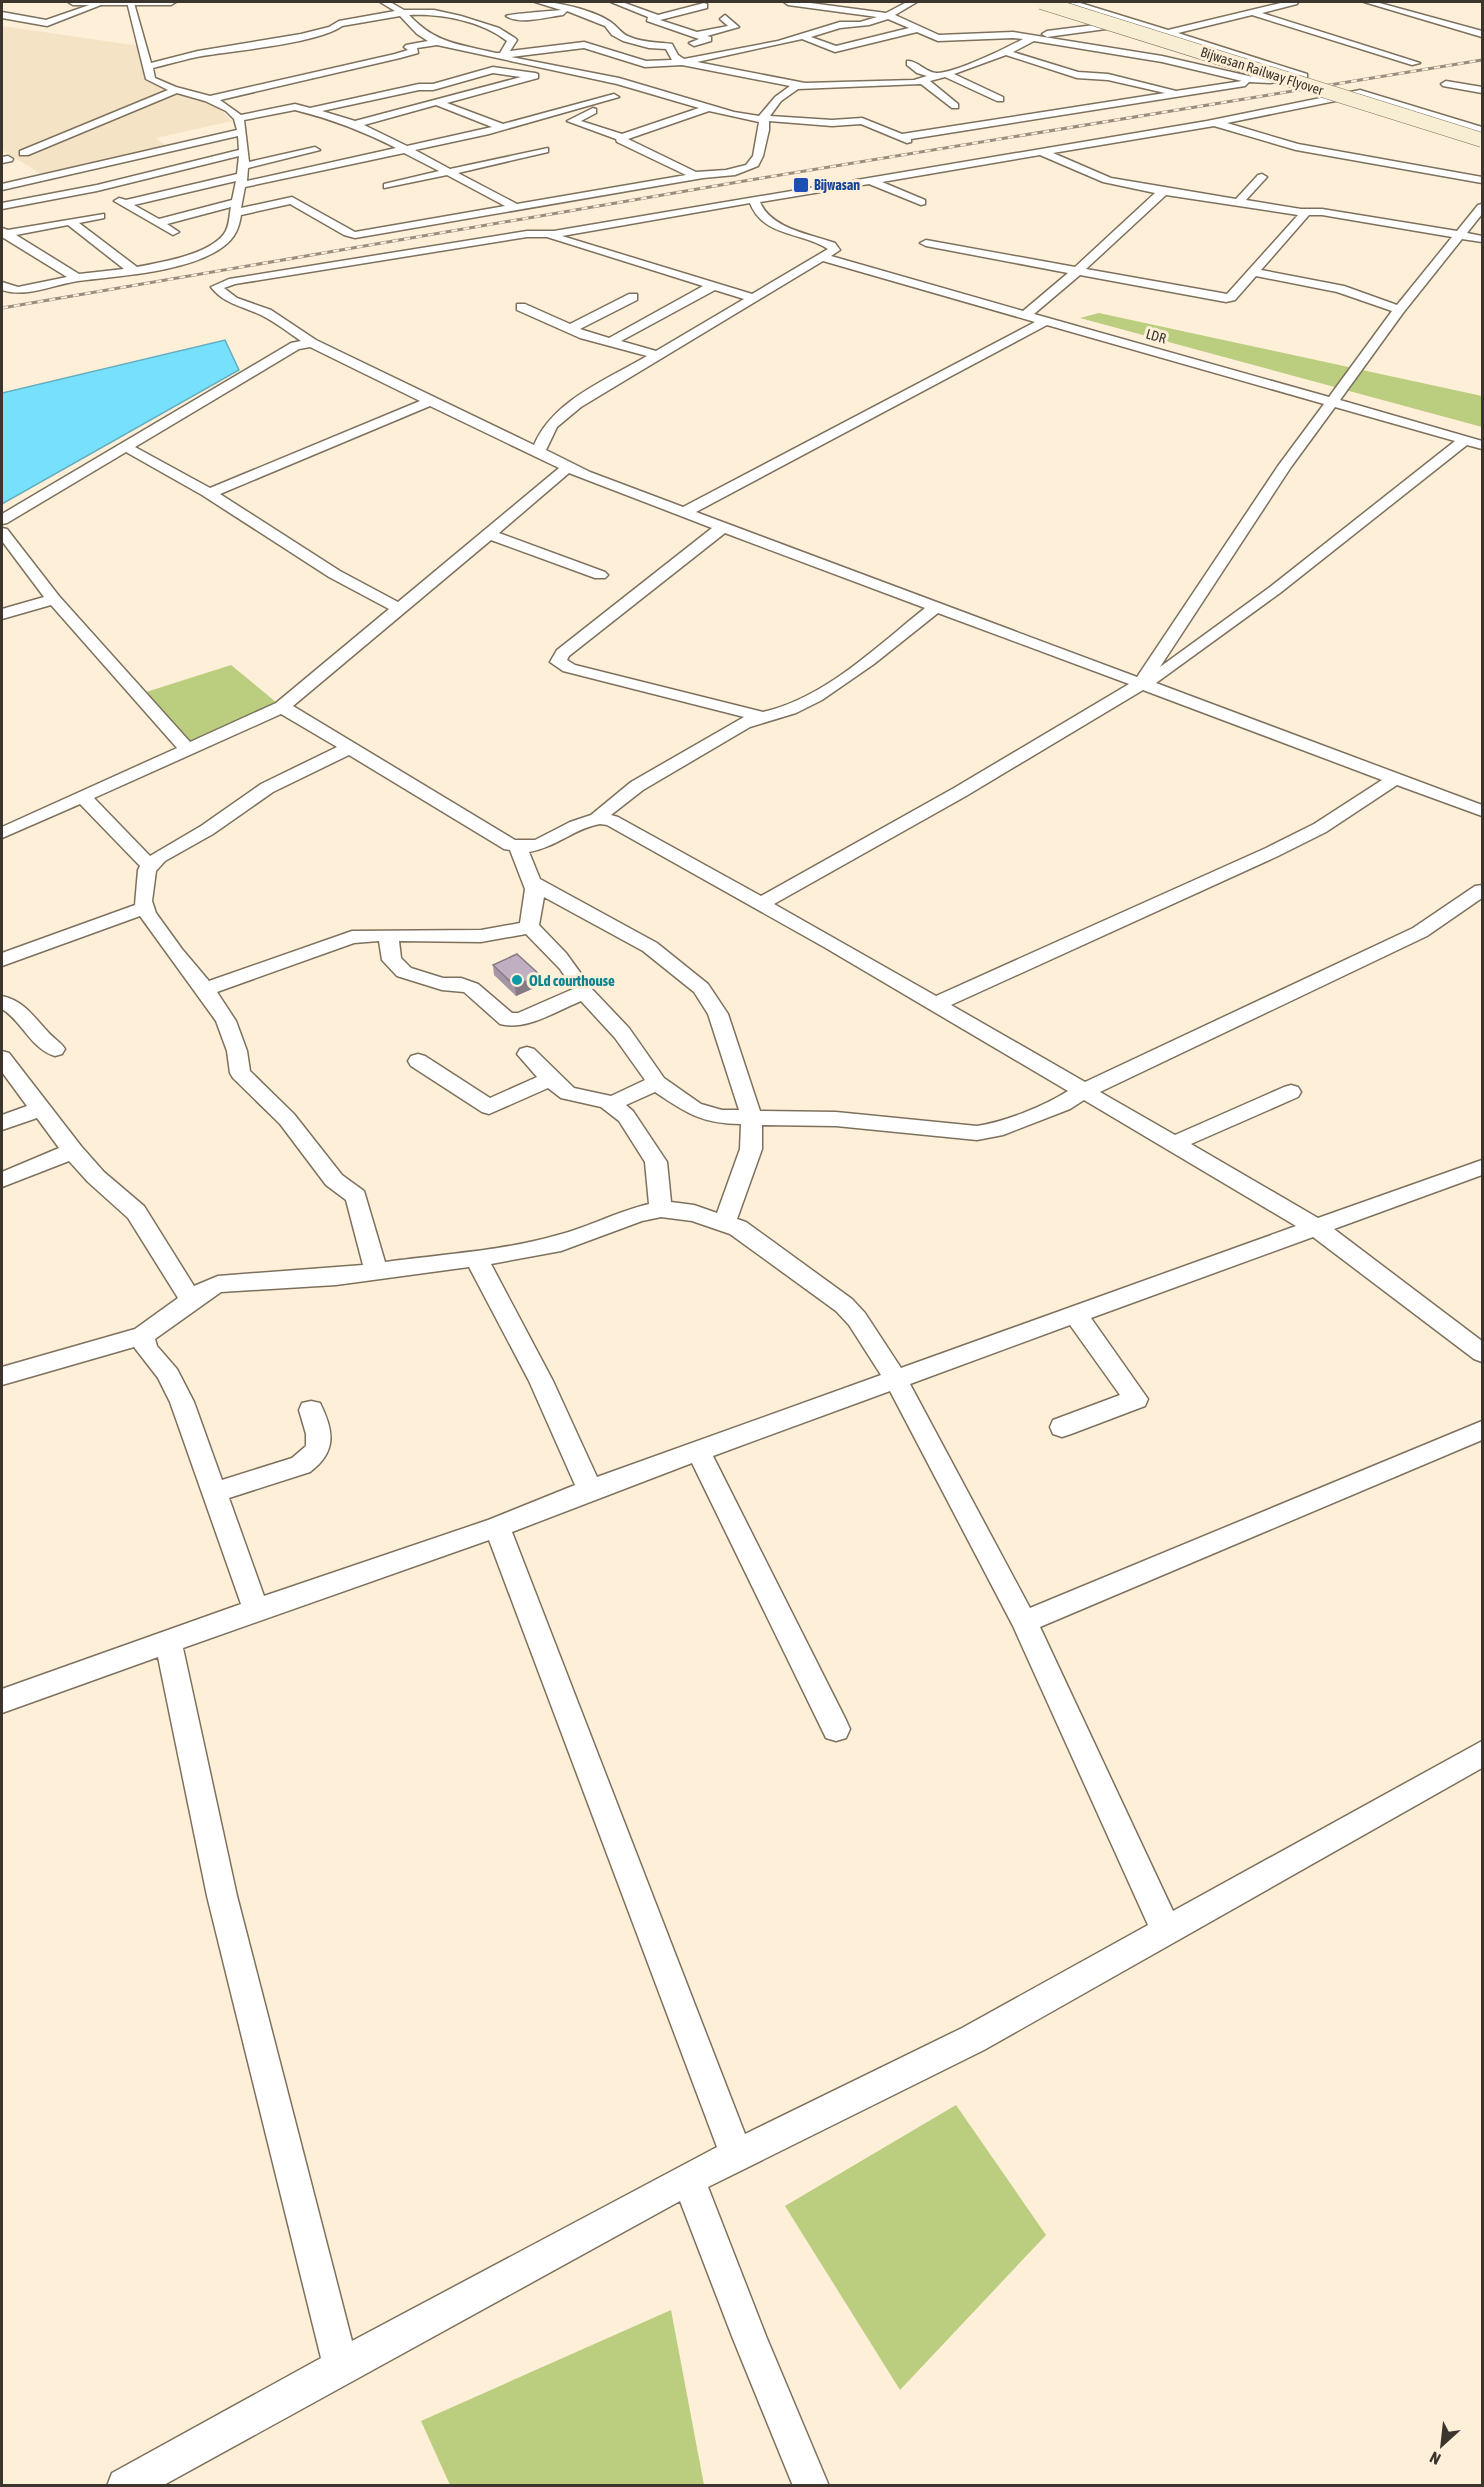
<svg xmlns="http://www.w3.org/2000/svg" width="1484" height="2487" font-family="'Asap Condensed',sans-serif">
	<rect width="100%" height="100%" fill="#feefd9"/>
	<!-- built -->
	<path fill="#f5e3c6" d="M2 26 147 47 145 81 212 102 232 121 156 138 168 147 43 175 2 150Z"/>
	<!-- green -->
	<g fill="#bbcd7e">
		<path d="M1099 313 1482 396V427L1080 318Z"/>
		<path d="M231 665 282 707 188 750 140 694Z"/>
		<path d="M956 2105 1046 2235 900 2390 785 2206Z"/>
		<path d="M671 2310 704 2485H450L421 2421Z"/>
	</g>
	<!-- water -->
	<path fill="#76e0fd" stroke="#64adbf" stroke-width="1.5" d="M225 340 239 370 2 504V393Z"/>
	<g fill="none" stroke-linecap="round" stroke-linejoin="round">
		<!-- minor casing -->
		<g stroke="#7d715d" stroke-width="3">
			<g id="minor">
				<path d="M98 2 106 3 47 26 2 18V12L46 20Z"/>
				<path d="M127 2 134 3 151 63 198 51 301 34 329 27 339 21 395 11 380 2H390L404 10H434L461 16 499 28 515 38 517 40 510 51 584 42 646 61 672 60 666 49 649 48 623 41 612 35 605 26 567 11 563 15C547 17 520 25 506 16 509 14 551 11 561 10L535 2C553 0 597 11 612 23 619 28 621 34 630 37 644 43 658 42 672 44L678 55 684 59 778 41 840 22H860L877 17 788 5 784 2H803L886 13 907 2H917L895 15 939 35 1013 32 1162 56 1253 77 1239 71 1244 68 1271 77 1290 75 1066 2H1077L1168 30 1285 2H1298L1297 4 1262 13 1420 63 1412 65 1252 15 1178 33 1307 74V78L1270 83 1249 82 1245 86 911 139V142L907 143 861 124 832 126 769 121V130L763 156 758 166 735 175 703 178 355 238 344 235 290 204 241 215C239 228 235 238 224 246 191 272 118 276 78 281 52 285 27 298 2 290V282L18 287 67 277 2 237V228L8 230 104 214V218L79 223 137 267C162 262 208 255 224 234 230 226 229 215 231 207L167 224 179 232 173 235 114 201 119 198 126 200 237 174 239 156 97 191 2 209V203L97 185 239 150 238 136 2 190V184L237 130 234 119 226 111 205 101 177 93 28 155H20V151L168 90 146 79ZM409 15C440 13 482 21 507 41L500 53H496C459 44 436 44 409 15ZM400 16 417 34 428 41 406 45 404 47 408 50 395 54 210 96 176 87 155 78 153 68C169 64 186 59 202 56 234 51 319 43 342 26ZM888 19 909 28 836 46 811 37 840 28 869 25ZM917 32 938 41 1013 38 1023 39C1006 48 954 74 936 73 925 72 917 60 907 61V65L917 73 927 76 914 80 805 83 697 62 802 39 835 52ZM1034 41 1162 62 1242 81 1176 91 1108 74 1078 72 1013 52ZM437 45 617 84 699 108 622 134 581 121 596 113V109L593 108 567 121 616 139 617 142 686 175 517 204 458 173 548 152V148L450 169 415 150 489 134 619 97 614 94 503 124 447 103 538 78V74L535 73 493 67 433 84H419L310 108 295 104 241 115 220 100 400 58 418 53 417 48ZM584 48 645 67 682 65 790 86 775 97 759 116 734 112 619 78 511 57ZM1006 55 1077 78 1108 80 1165 93 902 134 862 118 832 120 770 116 781 101 798 89 921 84 952 108H958V104L930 81 945 77 997 101H1003V97L954 74ZM493 73 521 77 355 121 322 111 419 90H433ZM436 105 492 127 407 146 364 125ZM295 110C331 119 363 131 396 148L247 181 248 168 320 150 315 147 249 162 244 120ZM709 111 759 122 753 156 746 165 726 170 696 172 628 139ZM404 153 439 171 384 184V188L447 175 505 206 355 232 292 197 241 208 245 187ZM236 181 232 200 159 219 134 205ZM68 225 124 269 79 274 16 235Z"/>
				<path d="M611 2H622L658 15 704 3 707 4V8L660 20 697 32 728 26 720 19 725 15 739 27 707 36 711 37V41L694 46 689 43 699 39 647 21 648 17Z"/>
				<path d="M1364 2H1376L1482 31V37Z"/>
				<path d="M1110 23 1113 24V28L1047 37 1042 34 1047 31Z"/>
				<path d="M1446 81 1482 87V93L1443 86 1441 84Z"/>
				<path d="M1360 90 1482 127V133L1360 96 1227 123 1298 144 1482 177V183L1296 150 1214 126 1053 153 1111 178 1236 199 1258 175 1262 174 1267 177 1246 200 1301 209H1322L1457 231 1478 205 1482 204V214L1467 233 1482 236V242L1462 239 1403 313 1340 400 1482 441V449L1467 445 1280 593 1156 683 1482 805V816L1397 785 1326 832 1278 856 951 1005 1085 1082 1413 928 1475 886 1482 885V898L1427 936 1100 1092 1175 1135 1284 1087 1291 1085 1298 1087 1301 1092 1298 1097 1191 1144 1318 1218 1482 1160V1175L1334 1229 1482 1341V1362L1474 1359 1313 1237 1091 1318 1148 1399 1145 1406 1071 1434 1062 1437 1053 1434 1050 1427 1053 1420 1120 1395 1070 1325 910 1384 1030 1608 1482 1421V1440L1040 1627 1173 1911 1482 1741V1768L984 2050 708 2187 766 2336 829 2486H793L733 2339 680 2201 162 2486H107L112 2473 321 2358 207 1896 158 1657 2 1713V1689L241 1604 170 1402 158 1378 134 1347 2 1385V1367L135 1329 178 1298 128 1218 88 1182 69 1161 2 1187V1172L59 1148 37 1118 2 1130V1115L27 1106 2 1072V1051L9 1053 81 1146 104 1172 144 1206 194 1286 218 1276 363 1265 346 1200 326 1185 280 1124 233 1078 230 1073 227 1051 216 1021 140 916 2 966V953L135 905 138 870 140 866 80 804 2 838V827L177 748 51 605 2 619V609L44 597 2 541V528L7 529 59 596 190 742 276 703 389 609 329 577 202 495 126 452 7 523 2 524V514L291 343 301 341C288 332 275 322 261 315 242 306 224 304 211 287L229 279 527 231H554L1207 121ZM1040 155 1103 182 1155 193 1075 267 926 240 920 243 926 246 1068 273 1023 311 831 256 840 250 835 243C811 234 771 229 760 202L869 184 921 205 925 204V200L882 182ZM1166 195 1298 215 1227 294 1086 269ZM750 203C763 237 803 232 828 249L752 294 562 236ZM1309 215H1322L1452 237 1397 305 1344 286 1261 270ZM527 237H547L703 286 609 338 580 329 637 300V294H629L570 324 525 304H517V310L580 338 647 356C608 379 553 400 534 445L316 340 271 310 237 298 224 288 235 284ZM823 261 1035 322 683 507 590 472 546 450 557 427 581 407ZM1080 275 1226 302 1235 300 1256 276 1337 292 1392 311 1329 397 1034 314ZM715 290 744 299 656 351 621 341ZM1047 325 1324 404 1278 466 1137 677 696 512ZM310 347 420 401 210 488 135 447 299 349ZM430 406 559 468 398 602 340 571 220 494ZM1335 407 1455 441 1270 587 1160 667 1291 467ZM569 473 712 528 557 650 550 662 563 671 744 717 631 782 591 815 570 822 535 840H515L293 706 491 540 595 578H605L608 575 605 572 499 533ZM725 533 925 608C876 647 825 698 763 712L575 665 567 660 569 656ZM938 613 1129 684 954 788 761 896 618 817 611 815 643 790 750 727 796 713 822 700 874 664ZM1143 690 1382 780 1314 824 1266 848 936 996 774 904 966 796ZM281 714 337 747 261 784 201 826 150 856 94 798ZM349 755 504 849 510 850 525 889 520 923 481 930 352 931 209 981 182 949 156 913 152 901 156 871 165 861 213 834 273 792ZM600 824 607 825 824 947 1068 1091C1042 1107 1007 1121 977 1126L836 1112 760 1111 728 1014 708 984 657 943 540 879 529 852C557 847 575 828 600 824ZM544 897 643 951 694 992 708 1014 739 1110H722L701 1104 664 1078 629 1028 592 989 566 953 539 925ZM526 934 560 969 573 989 518 1013H512L478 984 461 978H443L411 968 401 958 399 941 481 942ZM379 941 382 960 397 976 442 990 464 992 500 1024C527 1031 556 1011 581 1001L615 1038 645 1080 611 1096 574 1088 534 1049 527 1047 520 1049 517 1054 537 1077 490 1098 425 1056 418 1054 411 1056 408 1061 411 1066 482 1112 489 1114 548 1088 561 1098 601 1107 619 1121 645 1162 649 1204C618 1211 589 1227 558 1235 503 1251 442 1254 385 1262L364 1191 342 1175 294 1114 250 1071 247 1051 236 1021 217 992 354 943ZM655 1092C686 1113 703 1124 741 1124L740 1149 717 1213 694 1205 671 1202 667 1162 633 1111 626 1105ZM1084 1100 1296 1226 901 1368 865 1313 852 1299 746 1222 737 1219 762 1149V1125L836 1126 977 1140 1003 1135 1070 1109ZM661 1217 692 1221 730 1234 836 1311 849 1325 881 1375 597 1477 553 1381 491 1264 561 1251 642 1221ZM469 1267 529 1381 575 1485 488 1520 264 1596 229 1498 310 1472C337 1452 334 1431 320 1403L311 1401 302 1403 299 1410 306 1434V1446L292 1458 222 1480 194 1402 177 1369 157 1346 155 1339 221 1292 336 1285ZM890 1391 1013 1626 1148 1925 962 2028 745 2134 512 1532 692 1463 826 1738 836 1741 846 1738 850 1729 846 1720 713 1456ZM489 1540 717 2147 352 2341 237 1896 183 1648Z"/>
				<path d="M8 156 13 159 12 161 2 163V157Z"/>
				<path d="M2 996C24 1001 33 1016 48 1032 53 1038 61 1042 65 1049L62 1054 55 1056C31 1049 22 1021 2 1009Z"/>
			</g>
		</g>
		<!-- tertiary casing -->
		<g stroke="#7d715d" stroke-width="3">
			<path id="tertiary" d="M68 2H176L171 5H73Z"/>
		</g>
		<!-- minor -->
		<use href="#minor" fill="#fff" fill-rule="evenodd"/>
		<!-- tertiary -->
		<use href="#tertiary" fill="#fff" fill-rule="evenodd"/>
		<!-- rail casing -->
		<g stroke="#988d7f" stroke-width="3">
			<path id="rail" d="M2 308 750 180 1482 60"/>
		</g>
		<!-- rail -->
		<use href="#rail" stroke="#feefd9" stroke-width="2" stroke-dasharray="6" stroke-linecap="butt"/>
		<!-- secondary-bridge casing -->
		<g stroke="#7d715d" stroke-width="15" stroke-linecap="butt">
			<path id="secondary-bridge" d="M1041 2 1482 140"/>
		</g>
		<!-- secondary-bridge -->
		<use href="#secondary-bridge" stroke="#f8eed3" stroke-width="14"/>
	</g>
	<!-- wall -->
	<path fill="#a596a6" d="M493 965 540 975 541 985 516 996 494 975Z"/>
	<!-- shaded-wall -->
	<path fill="#867a87" d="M540 975 541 985 516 996 515 986Z"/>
	<!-- building -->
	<path fill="#c0aec1" stroke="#867a87" stroke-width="1.5" d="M517 954 540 975 515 986 493 965Z"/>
	<!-- markers -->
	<rect fill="#1a4fb4" stroke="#feefd9" stroke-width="2" x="793" y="177" width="16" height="16" rx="3"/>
	<circle fill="#0f9aa8" stroke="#feefd9" stroke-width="2" cx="517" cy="980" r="6"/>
	<g text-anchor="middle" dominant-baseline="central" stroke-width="6" stroke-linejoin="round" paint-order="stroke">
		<!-- far-street labels -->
		<g font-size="14" fill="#3b352d" stroke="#feefd9">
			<text transform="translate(1262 71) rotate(18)">Bijwasan Railway Flyover</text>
			<text transform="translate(1156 336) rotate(16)">LDR</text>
		</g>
		<!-- far-transit labels -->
		<g font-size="14" font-weight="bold" fill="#164399" stroke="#feefd9" text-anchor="start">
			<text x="814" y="185">Bijwasan</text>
		</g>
		<!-- culture labels -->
		<g font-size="15" font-weight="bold" fill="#0d838f" stroke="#feefd9" text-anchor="start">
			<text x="529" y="980">OLd courthouse</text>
		</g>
	</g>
	<!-- border -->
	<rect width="1484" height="2487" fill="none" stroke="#3b352d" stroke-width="6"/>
	<!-- north arrow -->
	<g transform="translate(1442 2445) rotate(207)" stroke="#feefd9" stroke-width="4.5" paint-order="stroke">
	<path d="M0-4.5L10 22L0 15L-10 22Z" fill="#3b352d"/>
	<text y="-9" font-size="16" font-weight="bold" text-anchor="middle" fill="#3b352d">N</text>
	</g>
</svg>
